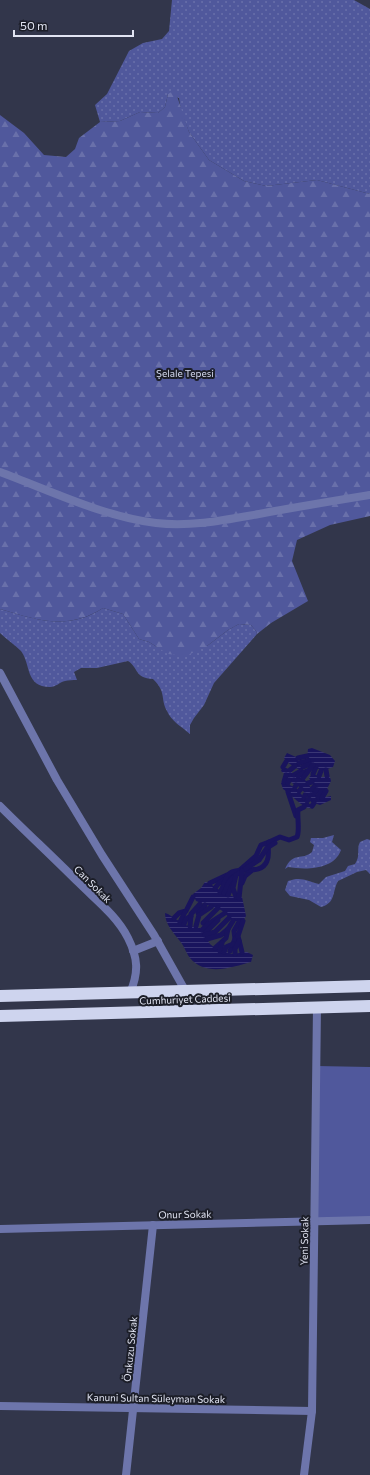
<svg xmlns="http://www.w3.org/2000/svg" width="370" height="1475" font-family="Commissioner,sans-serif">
	<defs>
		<pattern id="grass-dots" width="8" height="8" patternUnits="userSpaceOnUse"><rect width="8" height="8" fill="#50589c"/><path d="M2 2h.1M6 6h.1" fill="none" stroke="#6970aa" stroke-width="1.8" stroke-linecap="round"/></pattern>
		<pattern id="forest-firs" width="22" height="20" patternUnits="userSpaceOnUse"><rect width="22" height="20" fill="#50589c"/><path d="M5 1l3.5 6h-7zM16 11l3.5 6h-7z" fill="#6970aa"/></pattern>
		<pattern id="water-rules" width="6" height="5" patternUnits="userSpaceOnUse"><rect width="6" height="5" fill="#19145d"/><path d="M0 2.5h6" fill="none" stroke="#3a3675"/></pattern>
	</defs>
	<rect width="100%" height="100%" fill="#32364b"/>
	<!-- grass -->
	<g fill="url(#grass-dots)">
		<path d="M172 0H354L370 9V194L317 180 266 186 244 181 209 160 189 132 181 111 179 98 168 94 165 107 158 113 140 112 120 121 100 122 95 105 107 94 129 51 143 43 162 39 169 31Z"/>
		<path d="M103 608 123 614 139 639 149 642 157 647 207 646 228 630 239 624 251 625 256 631 257 634 214 683 204 705 194 718 190 725V734C182 727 171 721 167 711 160 698 167 693 153 679 134 678 139 668 128 661L97 668H81L74 672 77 680C73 680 68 680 65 681 60 682 56 687 50 687 25 687 31 664 21 651 15 645 6 639 0 633V609C37 620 68 631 103 608Z"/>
		<path d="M334 835 332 842 341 850C334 870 306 870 288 867L285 869C293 851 302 861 312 852L314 845 310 842 311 838H323Z"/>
		<path d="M367 839 370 840V874L366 870 357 872 338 881C332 892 336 903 321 907L309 900 290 896 285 890 288 881C301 876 307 881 319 884L326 877 345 871 348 866 355 864C361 855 356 850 360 842Z"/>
	</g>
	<!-- forest -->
	<path fill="url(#forest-firs)" d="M175 90 189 132 209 160 244 181 266 186 317 180 370 194V516L330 525 297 540 292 561 308 601 271 623 257 634 256 631 251 625 239 624 228 630 207 646 186 656 168 654 149 642 139 639 123 614 103 608C67 631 37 620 0 609V115L24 133 44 155 66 157 75 149 79 138 100 122 120 121 140 112 158 113 165 107 168 94Z"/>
	<!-- park -->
	<path fill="#50589c" d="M317 1066 370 1067V1220L314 1221Z"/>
	<!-- water -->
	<g fill="url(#water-rules)">
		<path d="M312 748 330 755 335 761 333 767 322 771 310 764 307 758 308 749Z"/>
		<path d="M287 753 296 757 303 770C298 771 286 762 284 758Z"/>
		<path d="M283 767C288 768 290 770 293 774 297 777 301 776 305 780 316 790 311 801 331 796V800L320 805 311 802 301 788 292 783 287 776 281 771Z"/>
		<path d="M313 774 321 777H330L331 781 326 791 316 790 309 778 311 775Z"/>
		<path d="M284 782 296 788 313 808C305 811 291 794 283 789L281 783Z"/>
		<path d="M205 882C214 883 225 899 242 897L246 916 243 921H233L221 910 196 901 193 894 201 888Z"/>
		<path d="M165 913 168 914 185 925 200 928 210 944 215 948 232 954 247 952 253 955 251 962C233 967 206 977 190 958 186 953 184 945 179 940 173 932 165 924 165 913Z"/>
	</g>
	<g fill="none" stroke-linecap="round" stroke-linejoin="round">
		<!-- stream -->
		<g stroke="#19145d" stroke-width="5">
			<path d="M298 758 307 756"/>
			<path d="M299 763 308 761"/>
			<path d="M283 767 286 762"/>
			<path d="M303 767 310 764"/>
			<path d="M290 770 295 766"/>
			<path d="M326 770 327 776"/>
			<path d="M313 774 316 767"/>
			<path d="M294 775 301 771"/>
			<path d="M298 776 307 771"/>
			<path d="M319 776 321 771"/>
			<path d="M303 778 313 765"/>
			<path d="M284 782 286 775"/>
			<path d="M288 783 289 780"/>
			<path d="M308 783 312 782"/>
			<path d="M295 787 296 785"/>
			<path d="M311 790 314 787"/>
			<path d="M299 791 301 789"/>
			<path d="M288 792 296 816"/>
			<path d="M314 794 317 790"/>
			<path d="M318 797 321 792"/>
			<path d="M304 798 305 795"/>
			<path d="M322 798 326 791"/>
			<path d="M307 801 309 799"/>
			<path d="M312 806 314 803"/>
			<path d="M240 870 256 856 261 845 269 842"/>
			<path d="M210 883 227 875"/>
			<path d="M242 883 245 876 251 871"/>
			<path d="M215 888 219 883 237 873"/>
			<path d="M220 892C225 886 224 877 230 873 240 866 261 876 267 861 270 855 267 848 269 842L280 837 289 840 297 837C300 830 297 818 298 810L304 807"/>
			<path d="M224 893 229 882 234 877"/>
			<path d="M228 895 233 884"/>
			<path d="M236 897 233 888 236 875 259 860 267 848 275 843"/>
			<path d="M239 898 242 871"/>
			<path d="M198 913 205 905"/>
			<path d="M174 918 179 913 186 911 193 897"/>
			<path d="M180 922 185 912"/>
			<path d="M203 923 218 908"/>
			<path d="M184 924 186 919 191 916"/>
			<path d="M190 926 191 914 200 904"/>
			<path d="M196 926 199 915 211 907"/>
			<path d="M202 930 208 924 225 913"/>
			<path d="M205 933 218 920"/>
			<path d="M205 935 215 932 229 918"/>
			<path d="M207 939 221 935 228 929"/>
			<path d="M235 939 234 931 239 922"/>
			<path d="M215 948 226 938 228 929 233 921"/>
			<path d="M220 951 222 943"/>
			<path d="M230 951 235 939 237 937"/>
			<path d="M224 952 226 947 233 944"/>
			<path d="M242 952 238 936 243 921"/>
			<path d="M235 954V949L239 941"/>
		</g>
		<!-- street -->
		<g stroke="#6d75ab" stroke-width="8">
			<path d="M0 472C49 490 104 517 156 523 191 527 225 520 259 514 296 507 333 501 370 495"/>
			<path d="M0 673 57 780 102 855 154 935 186 992"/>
			<path d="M0 806C26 832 53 857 79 883 96 900 117 916 128 938 138 958 139 972 130 993"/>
			<path d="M133 951 158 941"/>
			<path d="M0 1229 370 1220"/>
			<path d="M0 1406 312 1411"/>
			<path d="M126 1475 153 1225"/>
			<path d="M304 1475 312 1411 317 1007"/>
		</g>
		<!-- highway -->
		<g stroke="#ced4ee" stroke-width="12">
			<path d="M0 996 370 986"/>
			<path d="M0 1016 370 1006"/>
		</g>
	</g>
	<g text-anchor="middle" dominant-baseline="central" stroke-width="4" stroke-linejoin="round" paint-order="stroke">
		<!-- park labels -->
		<g font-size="10" fill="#d6dbf1" stroke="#1c1e28">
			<text x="185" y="373">Şelale Tepesi</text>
		</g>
		<!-- street labels -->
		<g font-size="10" fill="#e1e4f2" stroke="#1c1e28">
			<text transform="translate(93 884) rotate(45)">Can Sokak</text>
			<text transform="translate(185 999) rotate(-2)">Cumhuriyet Caddesi</text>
			<text transform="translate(185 1214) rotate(-1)">Onur Sokak</text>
			<text transform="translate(304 1241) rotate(-89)">Yeni Sokak</text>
			<text transform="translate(130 1349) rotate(-84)">Önkuzu Sokak</text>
			<text transform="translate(156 1398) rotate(1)">Kanuni Sultan Süleyman Sokak</text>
		</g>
	</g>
	<!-- scale -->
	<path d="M14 30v6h119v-6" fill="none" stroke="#e1e4f2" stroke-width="2"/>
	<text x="20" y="30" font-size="12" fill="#e1e4f2" stroke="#1c1e28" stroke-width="3" paint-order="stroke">50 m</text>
</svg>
